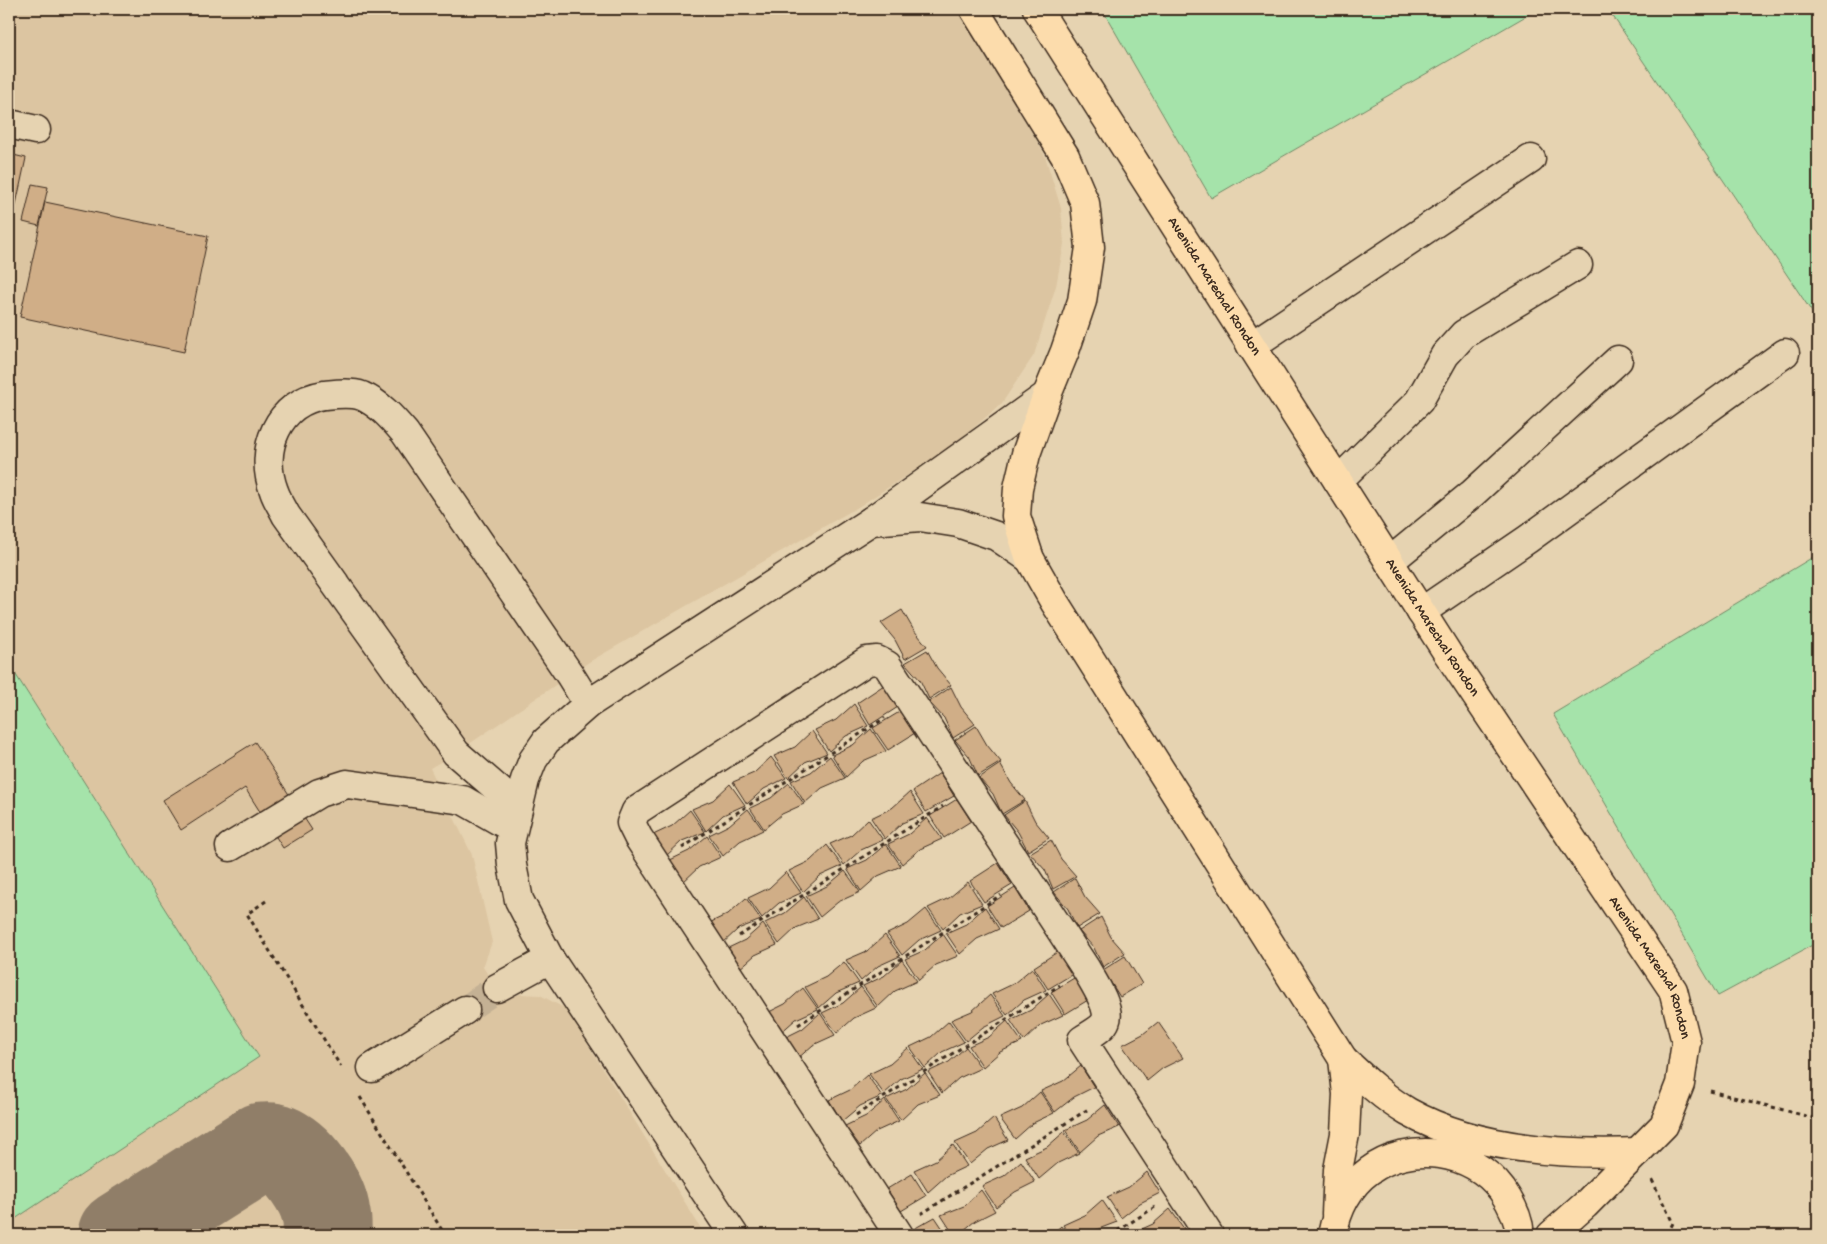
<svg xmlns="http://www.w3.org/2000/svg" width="1827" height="1244" font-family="'Gochi Hand',sans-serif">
	<rect width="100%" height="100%" fill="#e6d3b1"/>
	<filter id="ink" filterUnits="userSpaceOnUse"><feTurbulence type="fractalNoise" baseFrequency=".02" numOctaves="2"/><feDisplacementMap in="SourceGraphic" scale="10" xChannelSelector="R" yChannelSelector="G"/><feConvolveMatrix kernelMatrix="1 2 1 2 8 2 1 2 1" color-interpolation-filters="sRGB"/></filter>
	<g filter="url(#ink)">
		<!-- built -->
		<path fill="#dcc5a1" d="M9 9H956L1017 103 1045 156 1061 208 1064 244 1056 286 1034 355 1002 403 954 445 858 507 589 662 456 753 430 768 472 855 492 942 483 967 504 1000 520 994 540 995 566 1009 705 1235H9Z"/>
		<!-- green -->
		<g fill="#a5e3aa" stroke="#708664">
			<path d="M1102 9H1538L1211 198Z"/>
			<path d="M1608 9H1818V321Z"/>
			<path d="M1818 554V942L1718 996 1553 714Z"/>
			<path d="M9 664 259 1057 9 1223Z"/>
		</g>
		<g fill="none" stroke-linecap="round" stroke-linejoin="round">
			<!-- taxiway -->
			<path stroke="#907e68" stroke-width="89" d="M122 1235 261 1147C266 1147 272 1146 276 1148 299 1157 323 1192 326 1215 328 1222 327 1229 327 1235"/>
		</g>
		<!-- building -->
		<g fill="#d0ae87" stroke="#3b2a1e">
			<path d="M9 154 26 158 9 237Z"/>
			<path d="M32 184 48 187 39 226 23 222Z"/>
			<path d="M45 202 208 236 184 352 20 317Z"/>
			<path d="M902 610 913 629 927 646 905 659 895 640 881 623Z"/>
			<path d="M927 650 937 668 951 685 929 699 920 680 905 663Z"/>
			<path d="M884 685 898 707 870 725 857 703Z"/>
			<path d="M951 687 961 707 975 724 953 738 944 718 929 702Z"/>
			<path d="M854 704 868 726 846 736 829 751 815 730 836 720Z"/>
			<path d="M901 711 915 733 888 750 873 728Z"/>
			<path d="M976 726 987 745 1001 762 978 776 969 756 955 740Z"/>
			<path d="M871 729 886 751 863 761 846 777 832 755 853 745Z"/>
			<path d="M812 731 827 753 805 762 788 778 774 756 795 747Z"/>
			<path d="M255 742 312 830 283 848 245 788 181 830 163 800Z"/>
			<path d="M830 756 845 778 822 788 805 803 791 781 811 772Z"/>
			<path d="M771 757 786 778 764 789 747 804 733 782 754 773Z"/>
			<path d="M1000 764 1011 783 1025 800 1002 814 993 794 979 778Z"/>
			<path d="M940 773 954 796 926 812 913 791Z"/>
			<path d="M789 783 804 804 782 814 764 829 750 808 771 798Z"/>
			<path d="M730 784 745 805 723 815 706 831 692 809 713 800Z"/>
			<path d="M910 792 924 814 902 823 885 839 871 818 892 808Z"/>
			<path d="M957 799 971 821 944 838 930 816Z"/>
			<path d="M1025 801 1035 821 1049 838 1028 851 1018 832 1004 815Z"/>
			<path d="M748 809 763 830 740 841 723 856 709 835 729 825Z"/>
			<path d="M690 810 705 832 682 841 665 857 651 836 672 826Z"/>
			<path d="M927 818 942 839 920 849 902 864 888 844 909 834Z"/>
			<path d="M868 819 883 840 861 850 844 865 830 844 851 835Z"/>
			<path d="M707 836 721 857 699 867 682 883 668 861 689 851Z"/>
			<path d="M1051 840 1061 859 1076 876 1053 889 1045 870 1030 853Z"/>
			<path d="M886 844 901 866 878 876 861 891 847 869 867 860Z"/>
			<path d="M827 845 842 866 820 876 803 892 789 871 810 861Z"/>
			<path d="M998 863 1012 885 984 902 970 881Z"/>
			<path d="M845 871 860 892 838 902 820 917 806 896 827 886Z"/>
			<path d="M786 872 801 893 779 903 762 918 748 898 769 888Z"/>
			<path d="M1075 878 1085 897 1100 914 1077 928 1068 909 1054 892Z"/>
			<path d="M968 882 982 904 960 913 943 929 928 908 949 898Z"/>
			<path d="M1015 888 1029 911 1001 928 987 906Z"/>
			<path d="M804 897 818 919 796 928 779 944 765 923 785 913Z"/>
			<path d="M746 898 761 920 738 929 721 945 707 924 728 914Z"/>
			<path d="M985 907 999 929 977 939 960 954 946 933 966 924Z"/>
			<path d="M926 909 941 930 919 940 902 955 887 934 908 924Z"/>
			<path d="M1101 917 1111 937 1125 953 1103 967 1094 948 1079 931Z"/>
			<path d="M763 924 777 945 755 955 738 970 724 950 745 940Z"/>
			<path d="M943 934 958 956 936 965 919 980 905 959 925 950Z"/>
			<path d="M885 935 900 956 878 966 861 981 846 960 867 951Z"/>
			<path d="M1062 949 1076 972 1048 989 1034 967Z"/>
			<path d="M1125 956 1142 984 1120 997 1103 970Z"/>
			<path d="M902 960 917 981 895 991 878 1007 863 986 884 976Z"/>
			<path d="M844 962 859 983 836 993 819 1008 805 987 826 977Z"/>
			<path d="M1032 968 1046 990 1024 1000 1007 1015 992 994 1013 984Z"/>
			<path d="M1079 975 1093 997 1065 1014 1051 992Z"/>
			<path d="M861 987 876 1008 854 1018 837 1033 822 1013 843 1003Z"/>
			<path d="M803 988 818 1009 796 1019 778 1035 765 1014 785 1004Z"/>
			<path d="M1049 994 1063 1015 1041 1025 1024 1041 1010 1020 1031 1010Z"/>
			<path d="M990 995 1005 1016 983 1027 966 1041 951 1020 972 1011Z"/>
			<path d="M820 1013 835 1035 813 1045 796 1060 782 1039 802 1029Z"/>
			<path d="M949 1021 964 1042 942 1052 925 1068 910 1047 931 1037Z"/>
			<path d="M1007 1021 1022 1042 1000 1052 983 1067 969 1046 989 1037Z"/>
			<path d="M1158 1022 1183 1058 1163 1068 1147 1081 1122 1045 1143 1034Z"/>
			<path d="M966 1047 981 1068 959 1078 942 1093 928 1072 949 1062Z"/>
			<path d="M908 1048 923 1069 901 1079 884 1094 869 1074 890 1064Z"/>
			<path d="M1081 1066 1094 1087 1074 1097 1055 1112 1041 1091 1063 1081Z"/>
			<path d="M925 1073 940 1095 918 1104 901 1120 886 1099 907 1089Z"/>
			<path d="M867 1075 882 1096 860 1106 842 1121 829 1100 850 1090Z"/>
			<path d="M1040 1092 1054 1113 1033 1123 1015 1139 1000 1118 1022 1108Z"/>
			<path d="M885 1100 899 1121 877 1131 860 1146 845 1126 866 1116Z"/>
			<path d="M1105 1105 1119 1127 1098 1136 1080 1152 1065 1130 1087 1120Z"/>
			<path d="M994 1118 1008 1140 988 1149 970 1164 955 1143 977 1133Z"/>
			<path d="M1064 1132 1079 1153 1058 1163 1039 1179 1025 1157 1047 1147Z"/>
			<path d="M953 1145 967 1166 946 1176 928 1192 914 1170 936 1160Z"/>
			<path d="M1021 1161 1035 1182 1015 1192 996 1207 982 1186 1004 1176Z"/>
			<path d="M1147 1172 1160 1193 1140 1203 1121 1218 1107 1197 1129 1187Z"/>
			<path d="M912 1174 926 1196 901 1211 887 1189Z"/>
			<path d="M981 1190 995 1211 975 1221 958 1235H954L941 1215 964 1206Z"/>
			<path d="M1102 1200 1117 1222 1096 1230 1090 1235H1070L1063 1225 1085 1215Z"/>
			<path d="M1170 1209 1185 1230 1173 1235H1132L1131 1234 1153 1224Z"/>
			<path d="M935 1217 947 1235H913L910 1231Z"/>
			<path d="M1061 1226 1067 1235H1051Z"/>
		</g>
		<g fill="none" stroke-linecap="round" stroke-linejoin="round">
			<!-- minor-tunnel -->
			<path stroke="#c4b194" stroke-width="28" stroke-dasharray="28 14" stroke-linecap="butt" d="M465 1010 497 988"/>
			<!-- minor casing -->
			<g stroke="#3b2a1e" stroke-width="31">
				<g id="minor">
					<path d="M9 124 36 130"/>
					<path d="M1251 346 1531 159"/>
					<path d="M1338 481 1419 401 1445 355 1464 334 1578 265"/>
					<path d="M871 521 920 517 958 523 996 536 1030 559"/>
					<path d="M1389 562 1473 493 1618 360"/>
					<path d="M1421 612 1528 539 1785 353"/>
					<path d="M517 806 456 753 286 515C282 507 277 500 274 491 258 450 278 402 324 395 335 394 351 392 362 396 380 404 392 418 405 433L570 675 588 704"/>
					<path d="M230 847 319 793 347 784 463 800 512 828"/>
					<path d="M497 988 550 959"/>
					<path d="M372 1068 465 1010"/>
					<path d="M734 1235 550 959 519 900 512 865 510 843 525 780 533 760 546 741 588 704 871 521 1047 395"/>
					<path d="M899 1235 638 837 631 823 636 811 867 661 877 660 887 665 1086 969C1092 980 1111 1008 1106 1020 1103 1029 1089 1035 1082 1040L1209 1235"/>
				</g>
			</g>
			<!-- major casing -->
			<g stroke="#3b2a1e" stroke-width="31">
				<g id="major">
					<path d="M974 9 1065 156 1085 203 1090 247 1082 301 1065 351 1047 395 1026 454 1018 488 1016 516 1030 559 1055 603 1343 1059C1363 1078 1384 1098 1408 1112 1474 1149 1564 1155 1638 1152"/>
					<path id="s1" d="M1037 9 1448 654 1673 990 1686 1042 1680 1084 1664 1125 1585 1205 1551 1235"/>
					<path d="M1336 1214 1338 1170 1345 1134 1347 1094 1343 1059"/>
					<path d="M1332 1235C1337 1210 1347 1187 1369 1171 1409 1141 1472 1149 1502 1190 1511 1203 1519 1219 1520 1235"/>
				</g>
			</g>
			<!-- path -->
			<g stroke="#3b2a1e" stroke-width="3" stroke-dasharray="4 4" stroke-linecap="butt">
				<path d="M682 848 885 718"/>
				<path d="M266 901 247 914 341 1067"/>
				<path d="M739 936 943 806"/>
				<path d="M798 1025 1001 895"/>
				<path d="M1710 1091 1818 1119"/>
				<path d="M360 1097 445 1235"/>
				<path d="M856 1115 1060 985"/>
				<path d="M1652 1180 1673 1223 1667 1235"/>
				<path d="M921 1214 1090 1108"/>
				<path d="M1111 1235 1155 1207"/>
			</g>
			<!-- minor -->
			<use href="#minor" stroke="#e6d3b1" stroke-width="28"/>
			<!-- major -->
			<use href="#major" stroke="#fcdcac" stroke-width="28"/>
		</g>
	</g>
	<g text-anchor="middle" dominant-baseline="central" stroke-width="4.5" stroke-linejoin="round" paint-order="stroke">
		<!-- street labels -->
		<g font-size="15" fill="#3b2a1e" stroke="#e6d3b1">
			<text stroke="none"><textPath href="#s1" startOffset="329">Avenida Marechal Rondon</textPath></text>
			<text stroke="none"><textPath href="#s1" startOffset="734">Avenida Marechal Rondon</textPath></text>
			<text stroke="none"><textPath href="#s1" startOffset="1139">Avenida Marechal Rondon</textPath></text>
		</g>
	</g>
	<!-- margin -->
	<rect width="1827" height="1244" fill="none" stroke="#e6d3b1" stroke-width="30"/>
	<rect x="15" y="15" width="1797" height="1214" fill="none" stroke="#3b2a1e" stroke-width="2" filter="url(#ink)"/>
</svg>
